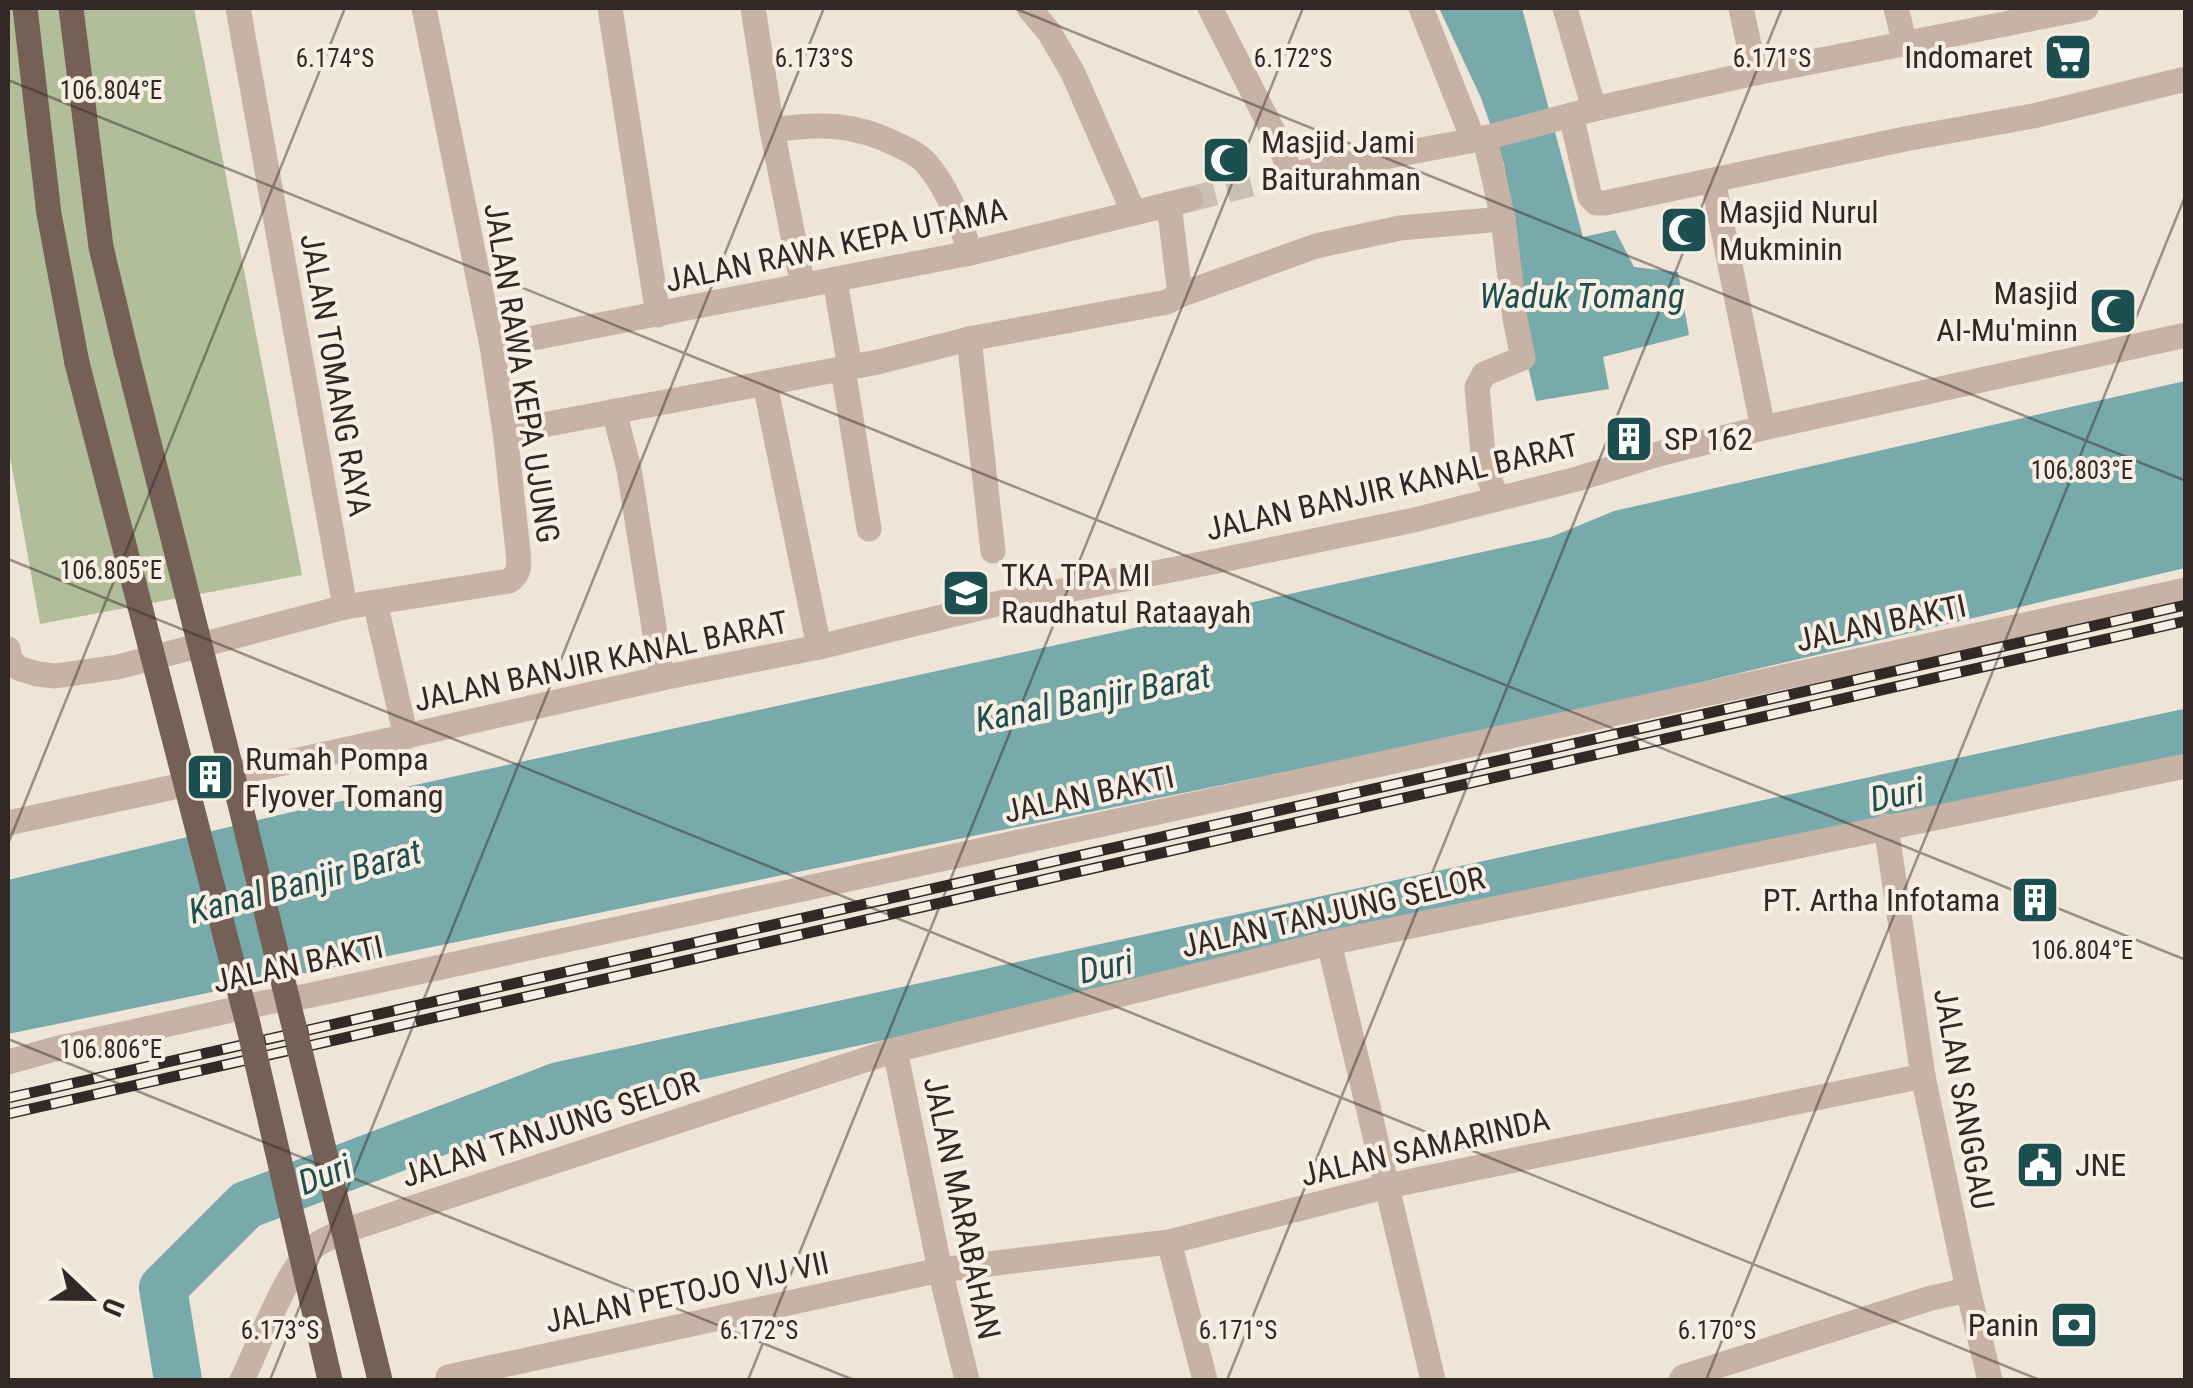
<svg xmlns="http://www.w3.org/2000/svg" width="2193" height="1388" font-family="'Roboto Condensed',sans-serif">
	<rect width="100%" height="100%" fill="#efe4d8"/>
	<!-- green -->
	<path fill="#b2bd99" d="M8 8H194L302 575 40 624 8 445Z"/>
	<!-- water -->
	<g fill="#78aaab">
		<path d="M1439 8H1522L1583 237 1615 230 1634 267 1678 272 1689 335 1603 357 1609 389 1536 401 1527 362 1524 314 1504 164 1481 98Z"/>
		<path d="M2185 381V568L1558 716 8 1034V880L296 811 1551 537 1614 511Z"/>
	</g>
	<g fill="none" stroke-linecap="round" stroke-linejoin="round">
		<!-- river -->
		<path stroke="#78aaab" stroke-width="48" d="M178 1380 163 1288 246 1205 559 1086 2186 733"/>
		<!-- minor-tunnel -->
		<path stroke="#c9bfb4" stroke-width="25" stroke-dasharray="25 12" stroke-linecap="butt" d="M1191 199 1283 176"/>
		<!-- minor -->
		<g stroke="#c6b3a5" stroke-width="25">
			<path d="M238 8 345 607"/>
			<path d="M610 8 658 315"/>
			<path d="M753 8 772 130 803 286"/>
			<path d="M1029 8 1049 32 1073 73 1133 211"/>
			<path d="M1210 8 1280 145 1291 175"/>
			<path d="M1421 8 1473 139"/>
			<path d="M1565 8 1594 109"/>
			<path d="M1741 8 1755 73"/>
			<path d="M1896 8 1905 44"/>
			<path d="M1571 115 1590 197 1596 203H1605L1905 139 2033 116 2186 79"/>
			<path d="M772 130C820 123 856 123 900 146 909 150 919 155 926 163 947 187 961 223 970 253"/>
			<path d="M1485 138 1503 219 1515 319 1523 358 1484 374 1477 387 1484 465 1497 499"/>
			<path d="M1283 176 1485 138 1594 109 1755 73 2086 8"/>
			<path d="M1713 181 1763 428"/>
			<path d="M1169 204 1180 295"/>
			<path d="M835 280 848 356"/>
			<path d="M969 339 993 551"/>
			<path d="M492 346 970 253 1191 199"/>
			<path d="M843 369 869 529"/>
			<path d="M765 384 819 647"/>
			<path d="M614 411 629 469 662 678"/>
			<path d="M505 432 878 362 969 339 1167 302 1180 295 1316 246 1400 228 1503 219"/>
			<path d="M375 602 406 737"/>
			<path d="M8 649 10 659 18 668 37 674 55 676 118 667 345 607 509 581C521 573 519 564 518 551L505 432 492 346 424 8"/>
			<path d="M8 823 376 743 662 678 819 647 1000 603 1217 561 1414 520 1577 479 1662 453 1763 428 2186 335"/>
			<path d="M1886 826 1923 1076 1968 1290 1990 1380"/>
			<path d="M1329 943 1433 1380"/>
			<path d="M895 1050 940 1270 967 1380"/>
			<path d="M8 1062 55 1049 268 1002 307 996 2186 590"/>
			<path d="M1169 1242 1205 1380"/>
			<path d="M448 1377 940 1270 1169 1242 1388 1186 1923 1076"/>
			<path d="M242 1380C259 1346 287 1266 316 1245 341 1229 375 1222 403 1211L895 1050 1329 943 2186 766"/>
			<path d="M1681 1380 1683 1377 1931 1298 1968 1290"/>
		</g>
		<!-- major -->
		<g stroke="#746057" stroke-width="25">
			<path d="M25 8 49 214 77 363"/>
			<path d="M71 8 101 247 126 352"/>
		</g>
		<!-- rail casing -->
		<g stroke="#322926" stroke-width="11">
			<g id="rail">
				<path d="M8 1098 2186 605"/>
				<path d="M8 1114 2186 621"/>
			</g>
		</g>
		<!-- rail -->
		<use href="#rail" stroke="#f8eee3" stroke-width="8" stroke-dasharray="22" stroke-linecap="butt"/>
		<!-- major-bridge -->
		<g stroke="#746057" stroke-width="25">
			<path d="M126 352 241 808 380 1380"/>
			<path d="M77 363 248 1024 330 1380"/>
		</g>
	</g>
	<!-- ticks -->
	<path fill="none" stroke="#322926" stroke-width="2.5" stroke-opacity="0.45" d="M1014 8 2186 481M8 80 2186 960M8 559 2040 1380M8 844 345 8M8 1039 854 1380M270 1380 824 8M748 1380 1303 8M1227 1380 1782 8M1706 1380 2186 194M2185 1380 2186 1379"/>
	<!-- icons -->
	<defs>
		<g id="supermarket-square" transform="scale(2.5)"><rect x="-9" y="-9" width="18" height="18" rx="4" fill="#1d4f51" stroke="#f8eee3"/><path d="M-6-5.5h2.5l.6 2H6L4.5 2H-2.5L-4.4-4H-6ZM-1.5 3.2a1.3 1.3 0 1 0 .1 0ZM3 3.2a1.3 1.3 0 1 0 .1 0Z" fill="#fff"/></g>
		<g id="mosque-square" transform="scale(2.5)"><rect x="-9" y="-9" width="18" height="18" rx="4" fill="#1d4f51" stroke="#f8eee3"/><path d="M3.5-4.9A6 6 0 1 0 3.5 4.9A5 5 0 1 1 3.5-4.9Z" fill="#fff"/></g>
		<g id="building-square" transform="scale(2.5)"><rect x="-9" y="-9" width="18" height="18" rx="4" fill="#1d4f51" stroke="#f8eee3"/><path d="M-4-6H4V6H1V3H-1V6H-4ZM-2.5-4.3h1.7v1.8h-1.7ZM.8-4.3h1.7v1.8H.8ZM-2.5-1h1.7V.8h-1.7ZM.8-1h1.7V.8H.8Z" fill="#fff"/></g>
		<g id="school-square" transform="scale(2.5)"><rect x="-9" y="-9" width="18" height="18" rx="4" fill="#1d4f51" stroke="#f8eee3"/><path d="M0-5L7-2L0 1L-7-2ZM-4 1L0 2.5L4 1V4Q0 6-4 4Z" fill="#fff"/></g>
		<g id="civic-square" transform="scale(2.5)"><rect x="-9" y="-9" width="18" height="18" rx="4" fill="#1d4f51" stroke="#f8eee3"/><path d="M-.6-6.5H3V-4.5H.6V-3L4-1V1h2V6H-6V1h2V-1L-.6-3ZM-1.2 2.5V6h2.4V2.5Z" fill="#fff"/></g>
		<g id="bank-square" transform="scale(2.5)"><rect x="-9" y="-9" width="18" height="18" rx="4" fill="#1d4f51" stroke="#f8eee3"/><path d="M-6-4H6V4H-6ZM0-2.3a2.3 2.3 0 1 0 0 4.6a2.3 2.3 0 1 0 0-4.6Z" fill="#fff"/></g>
	</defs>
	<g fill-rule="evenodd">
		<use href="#supermarket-square" x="2068" y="57"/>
		<use href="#mosque-square" x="1226" y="160"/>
		<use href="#mosque-square" x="1684" y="230"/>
		<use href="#mosque-square" x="2113" y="311"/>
		<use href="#building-square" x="1629" y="439"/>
		<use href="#school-square" x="966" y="593"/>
		<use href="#building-square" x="210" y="777"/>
		<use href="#building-square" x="2035" y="900"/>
		<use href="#civic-square" x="2040" y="1165"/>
		<use href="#bank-square" x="2074" y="1325"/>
	</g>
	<g text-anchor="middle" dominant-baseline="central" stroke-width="8" stroke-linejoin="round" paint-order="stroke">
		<!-- poi labels -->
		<g font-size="32" fill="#322926" stroke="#f8eee3" text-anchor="start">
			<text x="2033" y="57" text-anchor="end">Indomaret</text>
			<text x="1261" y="142">Masjid Jami<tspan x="1261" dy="37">Baiturahman</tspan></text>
			<text x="1719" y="212">Masjid Nurul<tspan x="1719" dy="37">Mukminin</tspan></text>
			<text x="2078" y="293" text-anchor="end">Masjid<tspan x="2078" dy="37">AI-Mu'minn</tspan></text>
			<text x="1664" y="439">SP 162</text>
			<text x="1001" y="575">TKA TPA MI<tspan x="1001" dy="37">Raudhatul Rataayah</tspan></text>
			<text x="245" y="759">Rumah Pompa<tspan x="245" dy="37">Flyover Tomang</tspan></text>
			<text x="2000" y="900" text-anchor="end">PT. Artha Infotama</text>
			<text x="2075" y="1165">JNE</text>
			<text x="2039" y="1325" text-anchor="end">Panin</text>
		</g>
		<!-- street labels -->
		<g font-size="32" fill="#322926" stroke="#f8eee3">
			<text transform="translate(836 245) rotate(-12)">JALAN RAWA KEPA UTAMA</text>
			<text transform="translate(522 373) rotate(81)">JALAN RAWA KEPA UJUNG</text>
			<text transform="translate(336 375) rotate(80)">JALAN TOMANG RAYA</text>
			<text transform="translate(1392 487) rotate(-13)">JALAN BANJIR KANAL BARAT</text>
			<text transform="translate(1881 623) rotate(-12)">JALAN BAKTI</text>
			<text transform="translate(601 661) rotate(-12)">JALAN BANJIR KANAL BARAT</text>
			<text transform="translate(1089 794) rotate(-12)">JALAN BAKTI</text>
			<text transform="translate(1333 912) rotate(-13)">JALAN TANJUNG SELOR</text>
			<text transform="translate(298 964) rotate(-12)">JALAN BAKTI</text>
			<text transform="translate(1964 1099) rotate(80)">JALAN SANGGAU</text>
			<text transform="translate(550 1129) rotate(-18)">JALAN TANJUNG SELOR</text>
			<text transform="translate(1425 1147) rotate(-13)">JALAN SAMARINDA</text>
			<text transform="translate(962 1208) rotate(78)">JALAN MARABAHAN</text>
			<text transform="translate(687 1292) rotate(-12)">JALAN PETOJO VIJ VII</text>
		</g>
		<!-- water labels -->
		<g font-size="35" font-style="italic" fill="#1d4f51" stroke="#f8eee3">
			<text x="1582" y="296">Waduk Tomang</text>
			<text transform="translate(1093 698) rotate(-11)">Kanal Banjir Barat</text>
			<text transform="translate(1897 795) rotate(-12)">Duri</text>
			<text transform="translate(305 882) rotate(-15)">Kanal Banjir Barat</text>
			<text transform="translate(1106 967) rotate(-12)">Duri</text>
			<text transform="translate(325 1175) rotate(-21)">Duri</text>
		</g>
	</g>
	<g font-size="25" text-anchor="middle" fill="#322926" stroke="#f8eee3" stroke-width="8" stroke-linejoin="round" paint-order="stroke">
		<text x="814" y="67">6.173°S</text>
		<text x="1293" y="67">6.172°S</text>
		<text x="1772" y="67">6.171°S</text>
		<text x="335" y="67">6.174°S</text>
		<text x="111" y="99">106.804°E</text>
		<text x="2082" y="479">106.803°E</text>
		<text x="111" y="579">106.805°E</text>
		<text x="2082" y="959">106.804°E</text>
		<text x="111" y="1058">106.806°E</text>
		<text x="280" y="1339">6.173°S</text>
		<text x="759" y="1339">6.172°S</text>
		<text x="1238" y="1339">6.171°S</text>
		<text x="1717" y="1339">6.170°S</text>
	</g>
	<!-- border -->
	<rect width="2193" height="1388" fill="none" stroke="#322926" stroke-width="20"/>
	<!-- north arrow -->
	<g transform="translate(90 1298) rotate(112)" stroke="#f8eee3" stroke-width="8" paint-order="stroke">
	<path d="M0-8L18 38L0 25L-18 38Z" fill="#322926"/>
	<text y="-15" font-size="28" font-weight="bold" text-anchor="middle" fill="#322926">U</text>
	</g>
</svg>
